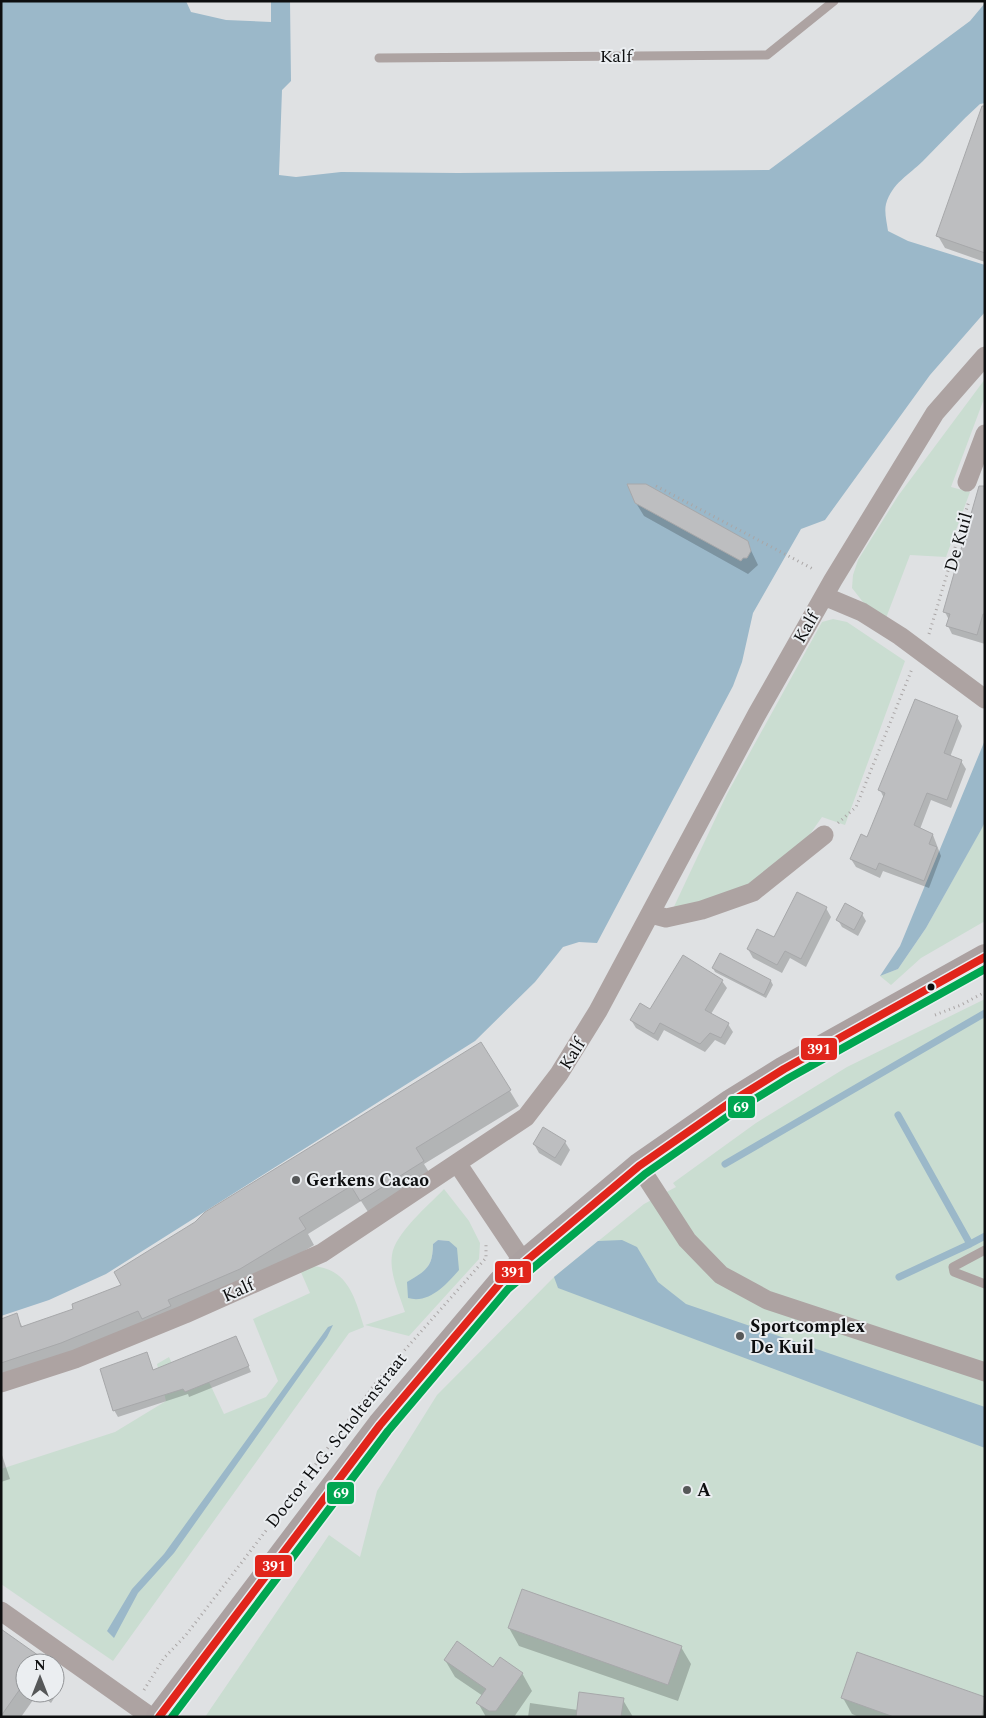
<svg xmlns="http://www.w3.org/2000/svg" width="986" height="1718" font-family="Spectral,serif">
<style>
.green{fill:#caddd1;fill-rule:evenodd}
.water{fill:#9bb8c9}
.shadow{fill:#0003}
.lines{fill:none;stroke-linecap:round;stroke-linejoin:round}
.stream{stroke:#9bb8c9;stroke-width:7}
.building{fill:#bdbec0;stroke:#a7a8aa}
.path{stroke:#aaa6a6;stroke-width:3;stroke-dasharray:1 4;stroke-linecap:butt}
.service{stroke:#ada3a2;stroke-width:9}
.minor{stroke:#ada3a2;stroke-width:19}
.secondary{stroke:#aba1a1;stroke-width:26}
.bus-1-casing{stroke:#ebeef1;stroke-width:11}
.bus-2-casing{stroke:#ebeef1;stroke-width:11}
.bus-1{stroke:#e1251b;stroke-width:8}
.bus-2{stroke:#00a651;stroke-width:8}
.bus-dot{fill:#0d0e0f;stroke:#ebeef1;stroke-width:2}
.poi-dot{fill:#565859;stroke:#ebeef1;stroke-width:2}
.labels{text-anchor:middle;stroke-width:4;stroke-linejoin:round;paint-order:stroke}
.street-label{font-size:18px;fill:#0d0e0f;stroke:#ebeef1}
.poi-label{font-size:18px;font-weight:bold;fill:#0d0e0f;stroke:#ebeef1;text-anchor:start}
.line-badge{stroke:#ebeef1;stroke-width:2}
.badge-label{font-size:14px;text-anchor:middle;font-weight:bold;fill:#fff}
</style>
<rect width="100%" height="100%" fill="#dfe1e3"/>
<path class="green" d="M 985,379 L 985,396 L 951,487 L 970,492 L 946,557 L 910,555 L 886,618 L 863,602 L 852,588 L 853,575 L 858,560 L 898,496 Z
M 833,619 L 847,622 L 905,661 L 845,825 L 822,817 L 808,837 L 759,882 L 671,913 L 727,794 L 822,622 Z
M 985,822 L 985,921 L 921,958 L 891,985 L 880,976 L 898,969 L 926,928 Z
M 985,999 L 985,1717 L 205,1717 L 329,1535 L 360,1557 L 377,1491 L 437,1395 L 554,1277 L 644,1204 L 676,1187 L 673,1183 L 756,1123 L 847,1067 Z
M 444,1189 L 469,1221 L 480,1243 L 479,1259 L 409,1336 L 365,1325 L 405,1312 C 400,1296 389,1273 392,1255 C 395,1233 429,1205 444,1189 ZM 438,1240 L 449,1241 L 409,1298 L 414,1278 C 429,1270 433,1261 433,1244 Z
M 312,1266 C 348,1268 355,1298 364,1327 L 349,1333 L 113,1661 L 1,1584 L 1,1469 L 115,1432 L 166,1401 L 157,1364 L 169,1357 L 185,1392 L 209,1382 L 224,1414 L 266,1397 L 278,1381 L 253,1319 L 310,1293 L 300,1270 Z"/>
<path class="water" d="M 1,1 L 186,1 L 191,12 L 226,20 L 271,22 L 271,1 L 290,1 L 291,81 L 282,90 L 279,175 L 296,177 L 341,172 L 458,173 L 769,170 L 970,21 L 985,3 L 985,103 L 980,104 C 960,122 942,142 923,161 C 909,175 892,183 886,204 C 884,212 887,223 888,231 L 908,241 L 985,265 L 985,312 L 930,375 L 825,520 L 801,529 L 753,613 L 742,662 L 733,686 L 597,943 L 579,942 L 563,947 L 535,982 L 475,1041 L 106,1274 L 49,1300 L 1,1316 Z
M 985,740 L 985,822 L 981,830 L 926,928 L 898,969 L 880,976 L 900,946 Z
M 438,1240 L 449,1241 L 457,1248 L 459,1270 C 446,1285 429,1304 408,1298 L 407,1282 C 425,1271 433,1268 433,1244 Z
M 622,1240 L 637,1247 L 658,1282 L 686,1304 L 985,1407 L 985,1448 L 558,1288 L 554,1277 L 598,1241 Z
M 333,1325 L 327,1337 L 174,1553 L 138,1593 L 114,1638 L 107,1631 L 132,1589 L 164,1554 L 328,1327 Z"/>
<path class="shadow" d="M 985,111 L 985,262 L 945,248 L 938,236 Z
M 985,497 L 985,644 L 952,634 L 948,626 L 949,620 L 945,612 Z
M 636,503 L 747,542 L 758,565 L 748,574 L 644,516 Z
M 957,717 L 962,726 L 950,757 L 961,761 L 966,769 L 951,808 L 931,800 L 920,829 L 933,835 L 941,856 L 929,888 L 883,871 L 880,878 L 856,867 L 851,859 L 868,838 L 884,798 L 880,790 Z
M 826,908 L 831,917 L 806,967 L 790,958 L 782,973 L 753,958 L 748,949 L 775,939 Z
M 862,914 L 866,921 L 858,936 L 842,927 L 838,920 Z
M 713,968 L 771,981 L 773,985 L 766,998 L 715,972 Z
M 722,981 L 727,988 L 711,1014 L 728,1024 L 733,1032 L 725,1045 L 715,1040 L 705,1052 L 664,1030 L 658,1041 L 636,1028 L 631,1020 Z
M 481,1043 L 519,1106 L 424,1164 L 432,1177 L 370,1215 L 361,1201 L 308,1234 L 314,1245 L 249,1285 L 1,1380 L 1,1320 L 16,1315 L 23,1328 L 75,1310 L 123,1286 Z
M 565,1142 L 570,1150 L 561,1166 L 539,1153 L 534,1144 Z
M 239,1344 L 251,1372 L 189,1397 L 188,1394 L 118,1417 L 114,1410 L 146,1354 L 154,1371 Z
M 1,1452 L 10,1479 L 1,1482 Z
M 509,1628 L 681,1647 L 691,1664 L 678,1701 L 519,1646 Z
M 1,1631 L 47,1663 L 25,1663 L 25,1693 L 55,1693 L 55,1670 L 63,1684 L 51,1703 L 38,1693 L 21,1717 L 1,1717 Z
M 858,1654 L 985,1699 L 985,1717 L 859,1717 L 852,1714 L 843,1698 Z
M 445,1660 L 522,1673 L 532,1691 L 514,1717 L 486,1717 L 478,1703 L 483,1696 L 455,1677 Z
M 623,1700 L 633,1717 L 528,1717 L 530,1703 L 578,1710 Z"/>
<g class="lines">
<path class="stream" d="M 898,1115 L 970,1244 L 899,1277
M 725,1164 L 985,1013
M 970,1244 L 985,1236"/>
</g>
<path class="building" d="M 982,106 L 985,106 L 985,253 L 936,236 Z
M 627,484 L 646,484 L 748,541 L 751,551 L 747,558 L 743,558 L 741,561 L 635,503 Z
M 979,486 L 985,486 L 985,614 L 983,614 L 977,635 L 946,626 L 950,614 L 943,612 Z
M 915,699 L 958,716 L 944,753 L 962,760 L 947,800 L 927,793 L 914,825 L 933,834 L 929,844 L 937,847 L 924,881 L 879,863 L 876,870 L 850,859 L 861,834 L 867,837 L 885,793 L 878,790 Z
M 797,892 L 827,907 L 801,959 L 785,951 L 777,965 L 747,949 L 757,929 L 774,937 Z
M 845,903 L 863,913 L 854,930 L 836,920 Z
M 720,953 L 771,980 L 764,995 L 712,968 Z
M 683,955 L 723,980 L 705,1010 L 729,1023 L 721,1038 L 710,1033 L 700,1044 L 660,1023 L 654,1034 L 630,1020 L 640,1003 L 650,1009 Z
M 481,1042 L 511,1090 L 416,1148 L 424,1161 L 360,1201 L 351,1186 L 299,1218 L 306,1229 L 240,1269 L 168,1300 L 171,1306 L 142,1319 L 138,1311 L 61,1343 L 1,1363 L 1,1319 L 17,1313 L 21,1327 L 73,1309 L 72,1304 L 121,1285 L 114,1272 L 195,1222 L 205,1212 Z
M 543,1127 L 566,1141 L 555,1158 L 533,1144 Z
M 236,1336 L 249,1366 L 185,1392 L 183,1389 L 113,1411 L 100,1369 L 147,1352 L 153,1370 Z
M 522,1589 L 682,1646 L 668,1685 L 508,1628 Z
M 1,1629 L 49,1663 L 25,1663 L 25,1682 L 1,1716 Z
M 457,1641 L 493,1667 L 500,1657 L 523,1673 L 496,1711 L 489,1711 L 476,1703 L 486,1689 L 444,1660 Z
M 857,1652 L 985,1697 L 982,1717 L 894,1717 L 841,1698 Z
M 579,1692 L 624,1698 L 621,1717 L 576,1717 Z"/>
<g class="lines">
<path class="path" d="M 656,486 L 815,570
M 929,634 L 969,501
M 838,823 L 856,807 L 912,669
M 935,1015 L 961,1005 L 985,992
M 274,1521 L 374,1385 L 486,1258 L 486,1245
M 144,1690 L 164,1658 L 186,1635 L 268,1528"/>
<path class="service" d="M 379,58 L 767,55 L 834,1
M 985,1250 L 953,1267 L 954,1272 L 985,1284"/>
<path class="minor" d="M 967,482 L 985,434
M 824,596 L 862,612 L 900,636 L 985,699
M 651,914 L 666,918 L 702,910 L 753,892 L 824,835
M 457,1163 L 524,1263
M 639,1166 L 687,1240 L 721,1275 L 767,1300 L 985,1372
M 1,1383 L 75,1359 L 185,1314 L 322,1253 L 526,1117 L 559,1074 L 598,1011 L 757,714 L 833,580 L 935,413 L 985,356
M 1,1611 L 151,1717"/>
<path class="secondary" d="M 159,1717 L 380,1425 L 501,1282 L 639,1166 L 731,1102 L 784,1069 L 985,957"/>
<defs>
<path id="bus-1" d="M 159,1717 L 380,1425 L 501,1282 L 639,1166 L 731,1102 L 784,1069 L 985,957"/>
<path id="bus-2" d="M 172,1717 L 388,1431 L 508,1289 L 645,1174 L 737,1110 L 789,1078 L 985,969"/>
</defs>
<use href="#bus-1" class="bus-1-casing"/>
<use href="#bus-2" class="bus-2-casing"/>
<use href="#bus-1" class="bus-1"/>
<use href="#bus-2" class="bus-2"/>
</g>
<circle class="bus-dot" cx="931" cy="987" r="4.5"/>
<g class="poi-dot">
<circle cx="296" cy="1180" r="5"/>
<circle cx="740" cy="1336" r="5"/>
<circle cx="687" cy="1490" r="5"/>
</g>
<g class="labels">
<g class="street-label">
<text x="616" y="62">Kalf</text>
<text transform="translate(958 542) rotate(-74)" y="6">De Kuil</text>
<text transform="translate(806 627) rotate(-60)" y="6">Kalf</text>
<text transform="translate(572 1054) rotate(-58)" y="6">Kalf</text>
<text transform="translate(238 1290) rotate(-24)" y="6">Kalf</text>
<text transform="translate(336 1440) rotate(-52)" y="6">Doctor H.G. Scholtenstraat</text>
</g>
<g class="poi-label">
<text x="306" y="1186">Gerkens Cacao</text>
<text x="750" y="1332">Sportcomplex<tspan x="750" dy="21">De Kuil</tspan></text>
<text x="697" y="1496">A</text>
</g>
</g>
<g class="line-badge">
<rect x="800" y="1037" width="38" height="24" rx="5" fill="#e1251b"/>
<rect x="727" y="1095" width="29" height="24" rx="5" fill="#00a651"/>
<rect x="494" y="1260" width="38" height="24" rx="5" fill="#e1251b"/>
<rect x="326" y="1481" width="29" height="24" rx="5" fill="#00a651"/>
<rect x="254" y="1554" width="39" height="24" rx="5" fill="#e1251b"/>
</g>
<g class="badge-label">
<text x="819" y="1054">391</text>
<text x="741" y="1112">69</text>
<text x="513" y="1277">391</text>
<text x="341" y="1498">69</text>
<text x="274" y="1571">391</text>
</g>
<rect width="986" height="1718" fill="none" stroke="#0d0e0f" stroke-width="5"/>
<g transform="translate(40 1678)"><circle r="24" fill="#ebeef1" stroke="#929497"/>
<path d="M0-4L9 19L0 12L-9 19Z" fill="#565859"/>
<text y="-8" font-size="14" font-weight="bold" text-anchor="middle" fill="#0d0e0f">N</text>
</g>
</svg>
